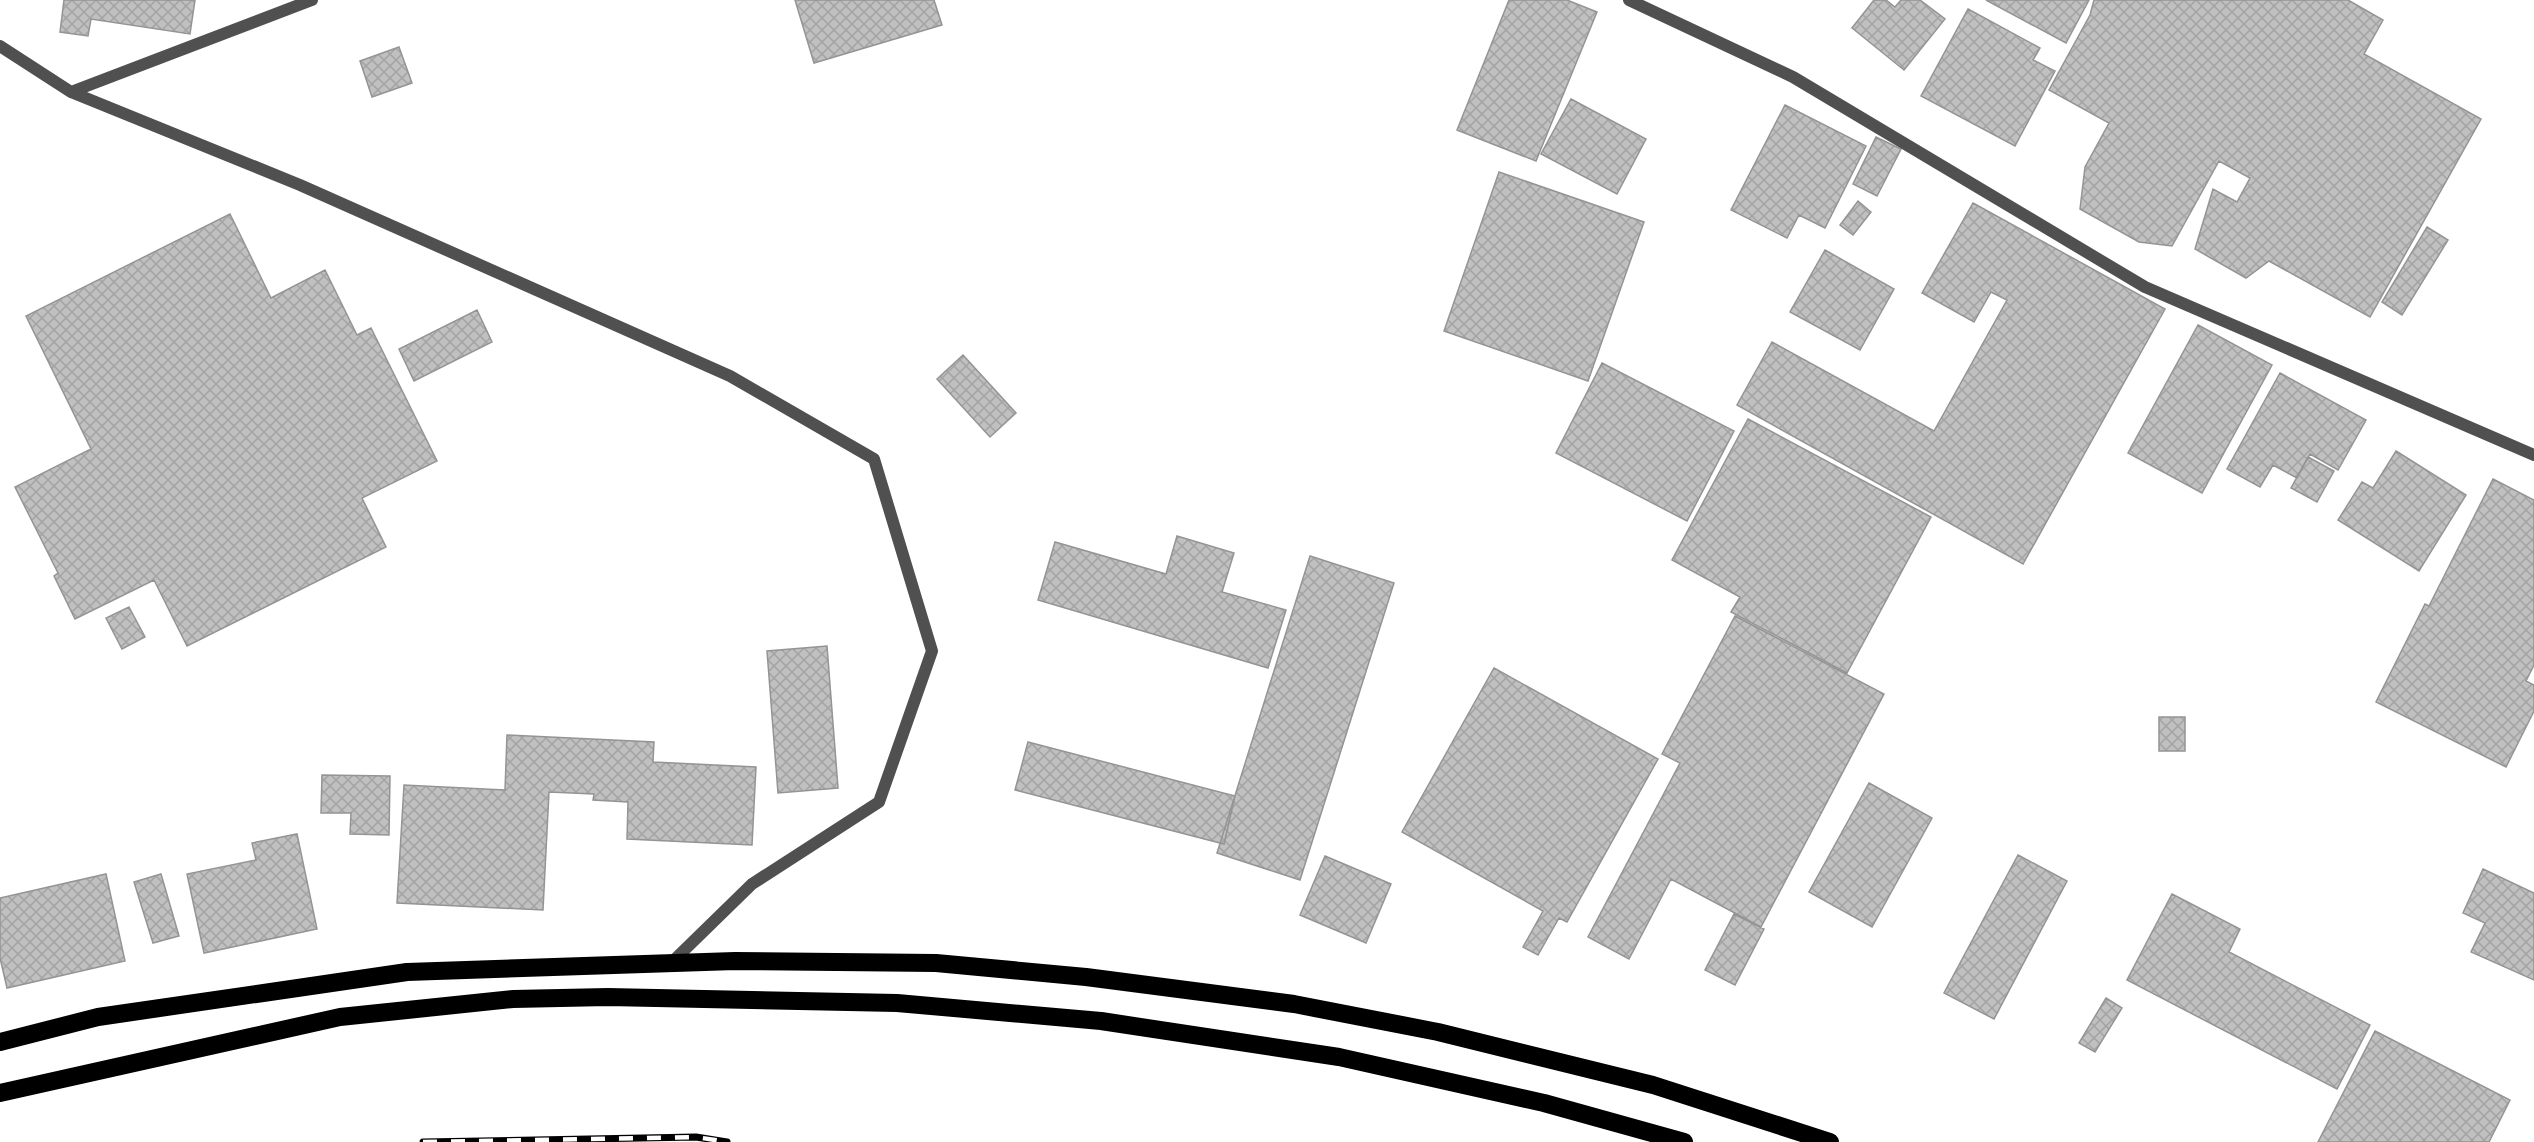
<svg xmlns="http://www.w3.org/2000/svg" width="2534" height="1142" font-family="Manrope,sans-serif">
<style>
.building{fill:url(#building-cross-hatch);stroke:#949494;stroke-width:1.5}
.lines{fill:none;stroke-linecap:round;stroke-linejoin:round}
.street{stroke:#505050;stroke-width:12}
.highway{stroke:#000;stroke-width:18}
.rail-casing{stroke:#000;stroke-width:7}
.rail{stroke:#fff;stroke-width:4.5;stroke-dasharray:14;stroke-linecap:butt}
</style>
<defs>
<pattern id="building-cross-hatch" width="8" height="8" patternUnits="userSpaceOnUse" patternTransform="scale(1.5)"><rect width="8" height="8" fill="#c0c0c0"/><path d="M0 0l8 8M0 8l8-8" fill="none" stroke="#a3a3a3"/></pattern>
</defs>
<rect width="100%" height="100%" fill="#fff"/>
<path class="building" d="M 64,0 L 195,0 L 190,34 L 91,19 L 88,36 L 60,32 Z
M 795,0 L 934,0 L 942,25 L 814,63 Z
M 1509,0 L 1567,0 L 1597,12 L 1536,161 L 1457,130 Z
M 1874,0 L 1886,0 L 1895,7 L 1901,0 L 1920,0 L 1945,19 L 1904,70 L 1852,28 Z
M 1986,0 L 2089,0 L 2066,43 Z
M 2094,0 L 2348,0 L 2383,20 L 2364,54 L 2481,119 L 2370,317 L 2269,261 L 2246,278 L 2195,249 L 2213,189 L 2237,202 L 2250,178 L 2219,161 L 2172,246 L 2139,242 L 2080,209 L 2085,167 L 2109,123 L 2049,90 L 2090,15 Z
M 1968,9 L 2040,48 L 2033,60 L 2055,71 L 2015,146 L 1921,96 Z
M 399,47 L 412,83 L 372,97 L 360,61 Z
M 1571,99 L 1646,139 L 1617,194 L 1541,154 Z
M 1785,105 L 1866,146 L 1825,228 L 1799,215 L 1787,238 L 1731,210 Z
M 1876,137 L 1901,149 L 1877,196 L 1853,184 Z
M 1499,172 L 1644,222 L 1588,381 L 1444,331 Z
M 1858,201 L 1871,212 L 1853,235 L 1840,225 Z
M 1973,203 L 2165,309 L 2023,564 L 1737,405 L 1772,342 L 1934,431 L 2007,300 L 1991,292 L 1974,322 L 1922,293 Z
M 230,214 L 271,298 L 325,270 L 357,335 L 371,328 L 437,461 L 362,498 L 386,547 L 187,646 L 154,580 L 75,619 L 54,576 L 58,573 L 15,487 L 91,449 L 26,316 Z
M 2427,227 L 2448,240 L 2402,315 L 2382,302 Z
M 1825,250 L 1894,289 L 1860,350 L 1790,312 Z
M 477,310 L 492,342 L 414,381 L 399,349 Z
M 2198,325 L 2272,365 L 2202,493 L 2128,453 Z
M 963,355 L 1016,413 L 990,437 L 937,379 Z
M 1602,363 L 1734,431 L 1687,521 L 1556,453 Z
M 2280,373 L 2366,420 L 2338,470 L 2310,454 L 2297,478 L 2273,465 L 2260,487 L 2227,469 Z
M 1748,419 L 1931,517 L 1847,673 L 1731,612 L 1740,597 L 1672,560 Z
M 2396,451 L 2466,495 L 2419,571 L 2338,520 L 2362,482 L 2373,488 Z
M 2308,457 L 2334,471 L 2317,502 L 2291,488 Z
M 2493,479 L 2534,500 L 2534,665 L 2526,681 L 2534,685 L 2534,711 L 2506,767 L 2376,702 L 2425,604 L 2429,606 Z
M 1177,536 L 1234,553 L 1222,592 L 1286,610 L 1268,668 L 1038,600 L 1055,542 L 1166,574 Z
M 1310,556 L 1394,583 L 1300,880 L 1217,853 Z
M 129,607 L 145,637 L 122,649 L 106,618 Z
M 1735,616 L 1884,694 L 1761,927 L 1671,879 L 1629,959 L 1588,937 L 1680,763 L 1662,754 Z
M 827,646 L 838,788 L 778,793 L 767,651 Z
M 1494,668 L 1658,759 L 1567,922 L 1559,918 L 1538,955 L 1523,947 L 1543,911 L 1402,832 Z
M 2159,717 L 2185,717 L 2185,751 L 2159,751 Z
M 507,735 L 654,742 L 653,762 L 756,767 L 752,845 L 627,839 L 628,802 L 593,800 L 594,794 L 549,792 L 543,910 L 397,903 L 404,785 L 505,790 Z
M 1028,742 L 1235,796 L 1224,844 L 1015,790 Z
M 322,775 L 390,776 L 389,835 L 350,834 L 351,813 L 321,813 Z
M 1869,783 L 1932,818 L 1872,927 L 1809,892 Z
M 297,834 L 317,929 L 204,953 L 187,874 L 256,860 L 252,843 Z
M 2018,855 L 2067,881 L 1994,1019 L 1944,993 Z
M 1325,856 L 1391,884 L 1366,943 L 1300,915 Z
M 2483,869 L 2534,893 L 2534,980 L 2471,952 L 2485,923 L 2463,913 Z
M 106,874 L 125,961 L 7,988 L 0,958 L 0,898 Z
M 161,874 L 179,936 L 153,943 L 134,882 Z
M 2172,894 L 2240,929 L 2229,952 L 2370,1025 L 2337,1089 L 2127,980 Z
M 1734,914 L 1764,929 L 1735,985 L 1705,970 Z
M 2106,998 L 2122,1008 L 2095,1052 L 2079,1043 Z
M 2375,1031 L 2510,1100 L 2489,1142 L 2318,1142 Z"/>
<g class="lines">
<path class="street" d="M 1629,0 L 1793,77 L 2145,287 L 2534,455
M 0,46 L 71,92 L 300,185 L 730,376 L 874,459 L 932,651 L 879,802 L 752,884 L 670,964
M 71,92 L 312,0"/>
<path class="highway" d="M 0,1042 L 98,1017 L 407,972 L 735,961 L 936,963 L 1086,977 L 1294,1004 L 1438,1032 L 1653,1085 L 1830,1142
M 0,1093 L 340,1017 L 513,999 L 608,997 L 897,1003 L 1101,1021 L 1339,1057 L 1544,1103 L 1684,1142"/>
<defs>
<path id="rail" d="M 423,1142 L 696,1137 L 727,1142"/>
</defs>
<use href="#rail" class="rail-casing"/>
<use href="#rail" class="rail"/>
</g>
</svg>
